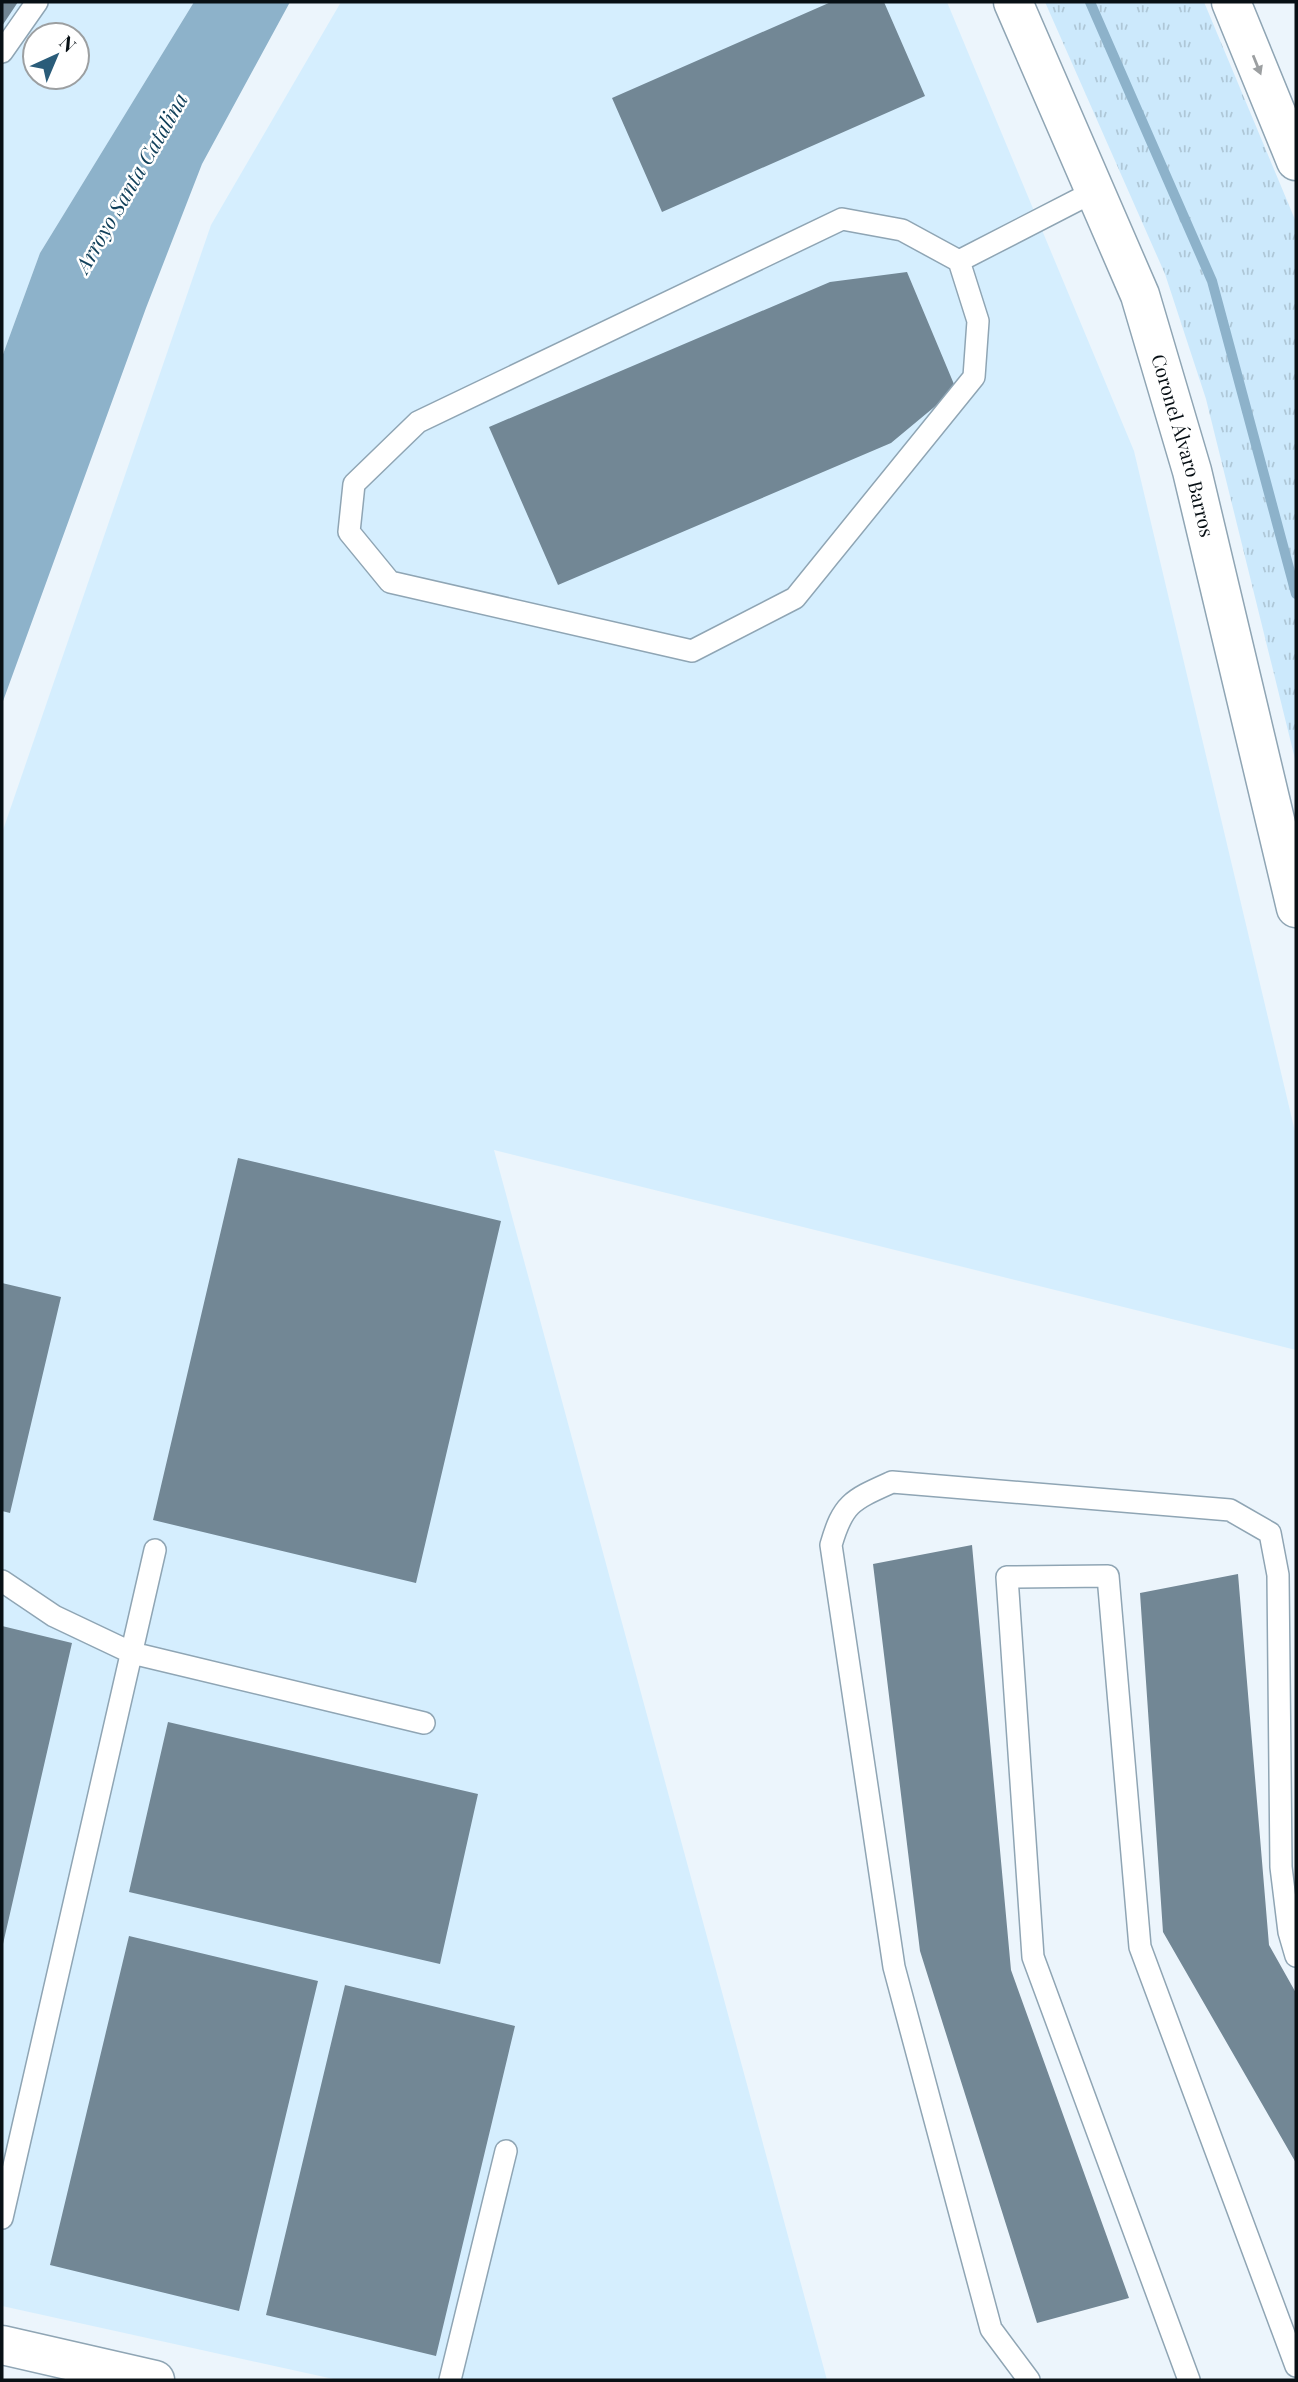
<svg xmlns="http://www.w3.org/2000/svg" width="1298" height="2382" font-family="'Playfair Display',serif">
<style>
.built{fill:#d5eefe;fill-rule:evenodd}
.grass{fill:url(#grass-tufts)}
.water{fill:#8db2ca}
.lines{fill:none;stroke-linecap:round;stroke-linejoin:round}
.stream{stroke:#8db2ca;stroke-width:10}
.building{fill:#728795}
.service-casing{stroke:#8fa5b4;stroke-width:24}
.tertiary-casing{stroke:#8fa5b4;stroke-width:41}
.secondary-casing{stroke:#8fa5b4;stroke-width:41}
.primary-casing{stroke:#8fa5b4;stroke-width:41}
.service{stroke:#fff;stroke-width:21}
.tertiary{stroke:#fff;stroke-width:38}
.secondary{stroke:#fff;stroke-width:38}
.primary{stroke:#fff;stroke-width:38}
.oneway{fill:#9c9fa1}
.labels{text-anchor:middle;stroke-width:5;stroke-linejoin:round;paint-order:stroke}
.street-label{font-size:19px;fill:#081015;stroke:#fff}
.water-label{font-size:21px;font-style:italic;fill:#11405a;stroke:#fff}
</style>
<defs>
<pattern id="grass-tufts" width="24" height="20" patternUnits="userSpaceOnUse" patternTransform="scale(1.75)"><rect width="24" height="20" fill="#cce9fc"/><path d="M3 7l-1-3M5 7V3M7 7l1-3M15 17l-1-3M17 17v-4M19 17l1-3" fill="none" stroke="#aec7d7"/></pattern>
</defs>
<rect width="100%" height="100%" fill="#ecf5fc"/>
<path class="built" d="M 2,2 L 194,2 L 40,253 L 2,357 ZM 35,35 L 77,35 L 77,77 L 35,77 Z
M 341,2 L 947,2 L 1134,451 L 1296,1136 L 1296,1350 L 494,1150 L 827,2380 L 338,2380 L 2,2306 L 2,833 L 211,225 Z"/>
<path class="grass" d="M 1045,2 L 1204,2 L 1296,222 L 1296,763 L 1206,399 L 1165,274 Z"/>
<path class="water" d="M 194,2 L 290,2 L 202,164 L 146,308 L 2,704 L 2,357 L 40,253 Z"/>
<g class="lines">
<path class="stream" d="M 1090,2 L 1212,281 L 1296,594"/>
</g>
<path class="building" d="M 2,2 L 18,2 L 2,26 Z
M 831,2 L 884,2 L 925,96 L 662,212 L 612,98 Z
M 907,272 L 956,389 L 891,443 L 558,585 L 489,427 L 830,282 Z
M 238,1158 L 501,1221 L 416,1583 L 153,1520 Z
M 2,1283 L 61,1297 L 10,1513 L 2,1511 Z
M 972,1545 L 1011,1970 L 1129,2298 L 1037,2323 L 920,1951 L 873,1564 Z
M 1238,1574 L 1269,1945 L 1296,1993 L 1296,2163 L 1163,1932 L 1140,1593 Z
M 2,1626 L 72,1643 L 3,1944 L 2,1944 Z
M 168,1722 L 478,1794 L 440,1964 L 129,1892 Z
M 129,1936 L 318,1981 L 239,2311 L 50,2265 Z
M 345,1985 L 515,2026 L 436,2356 L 266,2315 Z"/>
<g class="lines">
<defs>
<path id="service" d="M 2,52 L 37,2
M 959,261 L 978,321 L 974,377 L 795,598 L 692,651 L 390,582 L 349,532 L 354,484 L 418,422 L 842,219 L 902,230 L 959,261 L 1095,191
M 2,1581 L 54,1616 L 132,1653 L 424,1723
M 2,2218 L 155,1550
M 450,2380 L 506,2151
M 1029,2380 L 991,2329 L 894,1967 L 831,1545 C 843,1503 852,1500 892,1482 L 1230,1510 L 1270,1533 L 1278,1575 L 1281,1867 L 1289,1932 L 1296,1956
M 1189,2380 L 1033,1957 L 1007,1577 L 1108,1576 L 1140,1947 L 1296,2366"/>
<path id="tertiary" d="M 2,2345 L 155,2380"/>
<g id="secondary">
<path id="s1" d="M 1013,2 L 1140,295 L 1192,471 L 1296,908"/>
</g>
<path id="primary" d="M 1231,2 L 1296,161"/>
</defs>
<use href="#service" class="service-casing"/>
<use href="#tertiary" class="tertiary-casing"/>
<use href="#secondary" class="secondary-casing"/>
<use href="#primary" class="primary-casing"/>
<use href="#service" class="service"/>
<use href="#tertiary" class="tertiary"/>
<use href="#secondary" class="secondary"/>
<use href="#primary" class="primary"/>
</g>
<defs><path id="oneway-solid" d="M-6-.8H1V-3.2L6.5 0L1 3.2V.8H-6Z" transform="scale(1.75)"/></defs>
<use class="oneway" href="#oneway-solid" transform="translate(1257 65) rotate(68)"/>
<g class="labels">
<g class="street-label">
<text dy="7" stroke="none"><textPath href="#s1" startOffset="476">Coronel Álvaro Barros</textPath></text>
</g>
<g class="water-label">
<text transform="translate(132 183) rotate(-60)" y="7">Arroyo Santa Catalina</text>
</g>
</g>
<rect width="1298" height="2382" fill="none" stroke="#081015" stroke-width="7"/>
<g transform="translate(56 56) rotate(44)"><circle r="33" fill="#ffffff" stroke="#9c9fa1" stroke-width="2"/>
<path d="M0-5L12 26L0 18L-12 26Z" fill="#2a5c79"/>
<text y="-10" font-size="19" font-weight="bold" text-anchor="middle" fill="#081015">N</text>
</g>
</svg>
